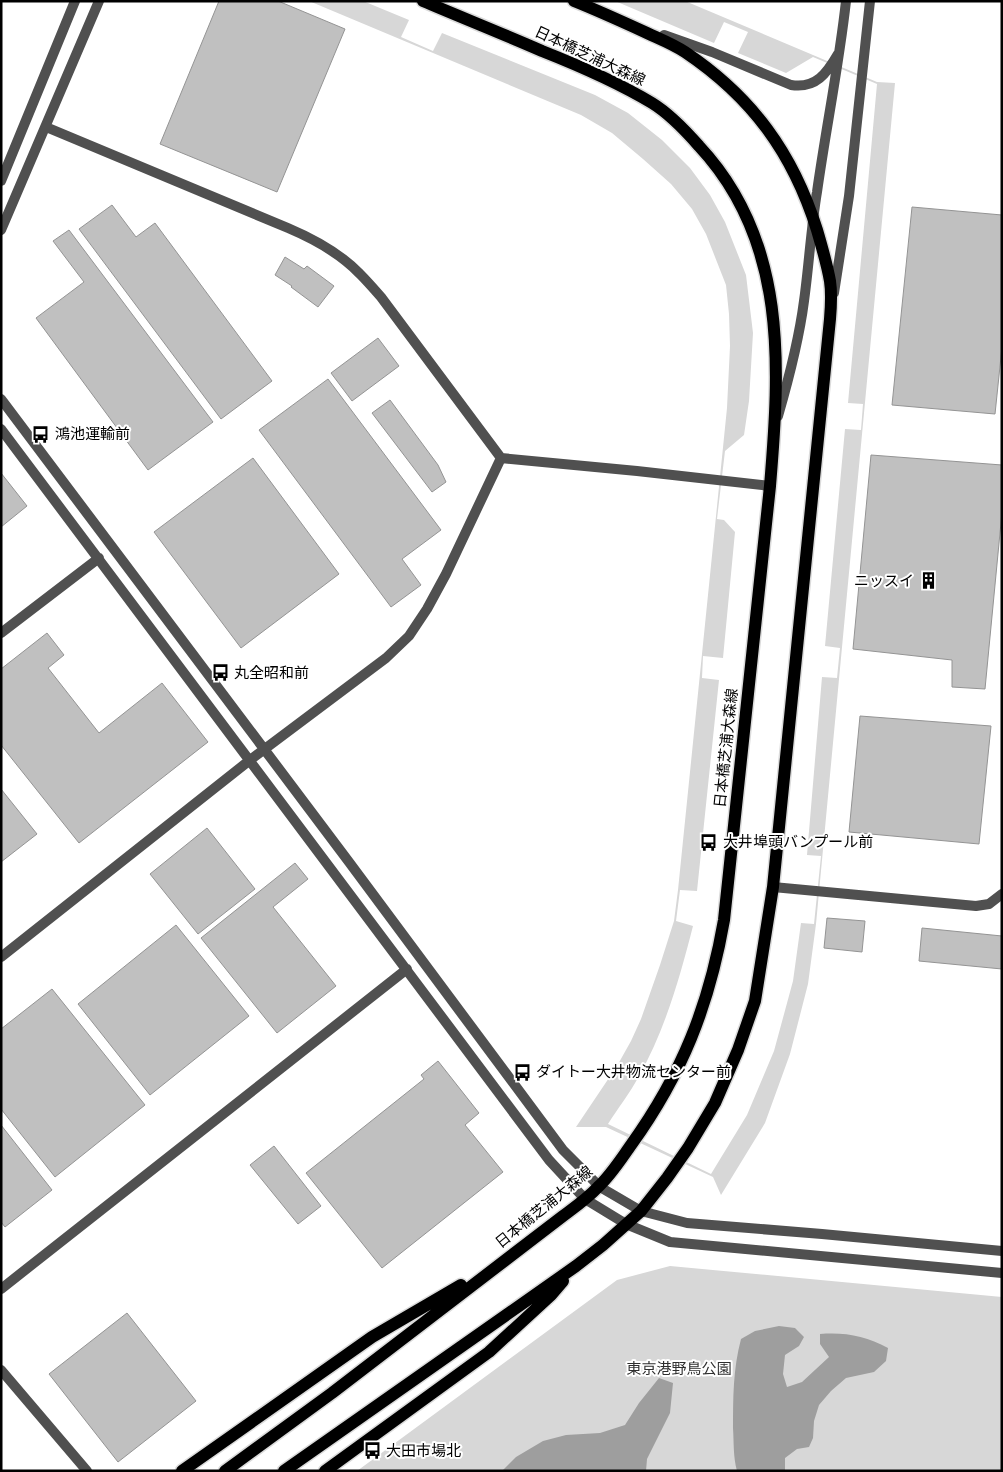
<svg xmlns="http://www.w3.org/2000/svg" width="1003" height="1472" font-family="Cabin,'Noto Sans JP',sans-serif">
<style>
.green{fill:#d7d7d7}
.water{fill:#9e9e9e}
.building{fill:#c0c0c0;stroke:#949494}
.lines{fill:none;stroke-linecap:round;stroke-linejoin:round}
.primary-casing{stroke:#dbdbdb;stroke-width:15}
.tertiary{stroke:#505050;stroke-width:10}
.primary{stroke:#000;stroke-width:12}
.labels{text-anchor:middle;stroke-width:4;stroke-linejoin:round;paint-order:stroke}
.street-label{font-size:15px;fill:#000;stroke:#fff}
.poi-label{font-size:15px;fill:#000;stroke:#fff;text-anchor:start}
.park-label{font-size:15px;fill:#2e2e2e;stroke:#fff}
</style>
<rect width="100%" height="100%" fill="#fff"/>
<path class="green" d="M 309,1 L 363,1 L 409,20 L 401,37 L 433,51 L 442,33 L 595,95 L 628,113 L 662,140 L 690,168 L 710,195 L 725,222 L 746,275 L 753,333 L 749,401 L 744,435 L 725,451 L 717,519 L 724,520 L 735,532 L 723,658 L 703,656 L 702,678 L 719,680 L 697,891 L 680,890 L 676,921 L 693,926 C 680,977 665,1030 639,1076 C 630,1093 618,1108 608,1124 L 711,1174 L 747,1115 L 774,1051 L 793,981 L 801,923 L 814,924 L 821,856 L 807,855 L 822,677 L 837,678 L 840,648 L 825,646 L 845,429 L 861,430 L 863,404 L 848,403 L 877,84 L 813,57 L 786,73 L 738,53 L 748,32 L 724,22 L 714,43 L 615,1 L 685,1 L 877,82 L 895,83 L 816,924 L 808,984 L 790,1054 L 765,1123 L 721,1195 L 713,1177 L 606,1127 L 576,1127 L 617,1066 L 631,1041 L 641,1019 L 660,965 L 674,921 L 678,890 L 727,408 L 730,346 L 729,314 L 726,285 L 706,234 L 692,209 L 671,184 L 643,159 L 612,133 L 581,115 Z
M 670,1266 L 1002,1297 L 1002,1471 L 357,1471 L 617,1280 Z"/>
<path class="water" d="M 779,1326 L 795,1328 L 804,1337 L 799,1346 L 785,1355 L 783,1374 L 787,1387 L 802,1382 L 829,1357 L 820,1344 L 820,1334 C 845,1332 866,1336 888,1348 L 886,1361 L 874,1372 L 846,1378 L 831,1391 L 819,1405 L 814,1421 L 813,1438 L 809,1447 L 797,1449 L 785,1458 L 785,1471 L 737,1471 C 733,1456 734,1443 733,1428 C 733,1398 733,1369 741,1339 L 755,1331 Z
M 659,1378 L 673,1383 L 670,1413 L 647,1459 L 646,1471 L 502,1471 L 516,1457 L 543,1441 L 566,1435 L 600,1433 L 625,1425 L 639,1403 Z"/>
<path class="building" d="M 219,1 L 278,1 L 345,29 L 277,192 L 160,144 Z
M 112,205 L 136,237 L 155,223 L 272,381 L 221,419 L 79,229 Z
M 912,207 L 1002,215 L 1002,347 L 995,414 L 892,405 Z
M 69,230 L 213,422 L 148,470 L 36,318 L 84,282 L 53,241 Z
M 285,257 L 304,269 L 307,266 L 334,286 L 318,307 L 291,287 L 292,286 L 275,275 Z
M 378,338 L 399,366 L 352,401 L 331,373 Z
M 328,379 L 441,530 L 402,559 L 421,585 L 391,607 L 259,430 Z
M 390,400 L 438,465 L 446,482 L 432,492 L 372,413 Z
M 871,455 L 1002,465 L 1002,512 L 985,689 L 952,687 L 952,660 L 853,649 Z
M 253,458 L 339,574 L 241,648 L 154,532 Z
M 1,473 L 27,506 L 1,527 Z
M 47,633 L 64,655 L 48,668 L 99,733 L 162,683 L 208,742 L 79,843 L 1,745 L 1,669 Z
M 860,716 L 991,726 L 979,844 L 849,832 Z
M 1,789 L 37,834 L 1,862 Z
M 207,828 L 255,889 L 198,934 L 150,874 Z
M 295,863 L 308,879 L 273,907 L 336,986 L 277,1033 L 201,938 Z
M 827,918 L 865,921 L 862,952 L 824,948 Z
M 176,925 L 249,1016 L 150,1095 L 78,1004 Z
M 922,928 L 1002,936 L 1002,969 L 919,961 Z
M 52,989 L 145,1105 L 55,1177 L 1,1109 L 1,1029 Z
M 438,1061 L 479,1113 L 465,1125 L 503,1172 L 382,1268 L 306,1173 L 424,1079 L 421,1075 Z
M 1,1125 L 52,1190 L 5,1227 L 1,1222 Z
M 274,1146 L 321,1206 L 298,1224 L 250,1165 Z
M 127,1313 L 196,1401 L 118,1462 L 49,1374 Z"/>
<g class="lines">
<defs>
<path id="primary" d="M 182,1471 L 372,1337 L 461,1285
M 225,1471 L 332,1393 L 563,1216 C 575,1207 588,1198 598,1187 C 611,1175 621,1159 631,1145 C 682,1074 709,1006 724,920 L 770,486 C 780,366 788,241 699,146 C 685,130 670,114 652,103 C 617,82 580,66 542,51 C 503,34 463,18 423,1
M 284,1471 L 576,1266 L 603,1245 L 641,1211 L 667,1178 L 688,1148 L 715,1103 L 738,1050 L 755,1001 L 773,887 L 830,319 C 831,307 832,294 830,281 C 827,264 822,247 817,230 C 793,153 752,97 685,52 C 673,44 660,39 647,33 C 623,22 599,11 574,1
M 325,1471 L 489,1352 L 551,1295 L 563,1281"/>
</defs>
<use href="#primary" class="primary-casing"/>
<path class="tertiary" d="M 664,35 L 712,52 L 791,85 C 816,89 827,73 838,54
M 46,127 L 288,228 C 314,239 340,253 360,274 C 367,281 374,289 381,297 L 501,458 L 637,471 L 770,486
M 1,181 L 75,1
M 1,230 L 99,1
M 834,293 L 849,196 L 870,1
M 1,399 L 349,862 L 563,1150 L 600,1187 L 641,1211 L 687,1223 L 822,1234 L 1002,1251
M 778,416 C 789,378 799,340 804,301 C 809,265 811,228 817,192 C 826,128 839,65 846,1
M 1,429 L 549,1160 L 585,1199 L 626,1224 L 670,1242 L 1002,1273
M 1,633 L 99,558
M 773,887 L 976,906 L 989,904 L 1002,894
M 1,957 L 250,760 L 386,658 L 409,636 L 427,609 L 446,574 L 501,458
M 1,1289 L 407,969
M 1,1370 L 87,1471"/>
<use href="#primary" class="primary"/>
</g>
<defs>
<symbol id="bus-bare" viewBox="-9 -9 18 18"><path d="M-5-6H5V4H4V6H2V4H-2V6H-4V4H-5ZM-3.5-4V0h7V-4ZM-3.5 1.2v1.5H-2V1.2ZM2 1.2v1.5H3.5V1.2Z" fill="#000" stroke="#fff" stroke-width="2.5" paint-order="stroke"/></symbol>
<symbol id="building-bare" viewBox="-9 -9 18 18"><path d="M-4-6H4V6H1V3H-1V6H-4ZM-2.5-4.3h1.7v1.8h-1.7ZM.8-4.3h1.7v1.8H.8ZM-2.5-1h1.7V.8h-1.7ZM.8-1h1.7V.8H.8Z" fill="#000" stroke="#fff" stroke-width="2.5" paint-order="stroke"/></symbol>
</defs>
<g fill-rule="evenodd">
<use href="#bus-bare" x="28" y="422" width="25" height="25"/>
<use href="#building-bare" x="916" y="568" width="25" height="25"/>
<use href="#bus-bare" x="208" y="660" width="25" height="25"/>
<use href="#bus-bare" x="696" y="830" width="25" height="25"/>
<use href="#bus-bare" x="510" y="1060" width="25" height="25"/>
<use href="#bus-bare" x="360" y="1438" width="25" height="25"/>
</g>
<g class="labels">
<g class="street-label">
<text transform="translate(590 56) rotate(25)" y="5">日本橋芝浦大森線</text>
<text transform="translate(726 748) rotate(-84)" y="5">日本橋芝浦大森線</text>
<text transform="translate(544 1207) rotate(-39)" y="5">日本橋芝浦大森線</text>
</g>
<g class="poi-label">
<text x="55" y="439">鴻池運輸前</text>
<text x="914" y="586" text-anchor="end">ニッスイ</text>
<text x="234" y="678">丸全昭和前</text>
<text x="723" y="847">大井埠頭バンプール前</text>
<text x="536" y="1077">ダイトー大井物流センター前</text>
<text x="386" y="1456">大田市場北</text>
</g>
<g class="park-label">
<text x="679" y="1374">東京港野鳥公園</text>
</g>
</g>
<rect width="1003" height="1472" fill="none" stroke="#000000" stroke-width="5"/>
</svg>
